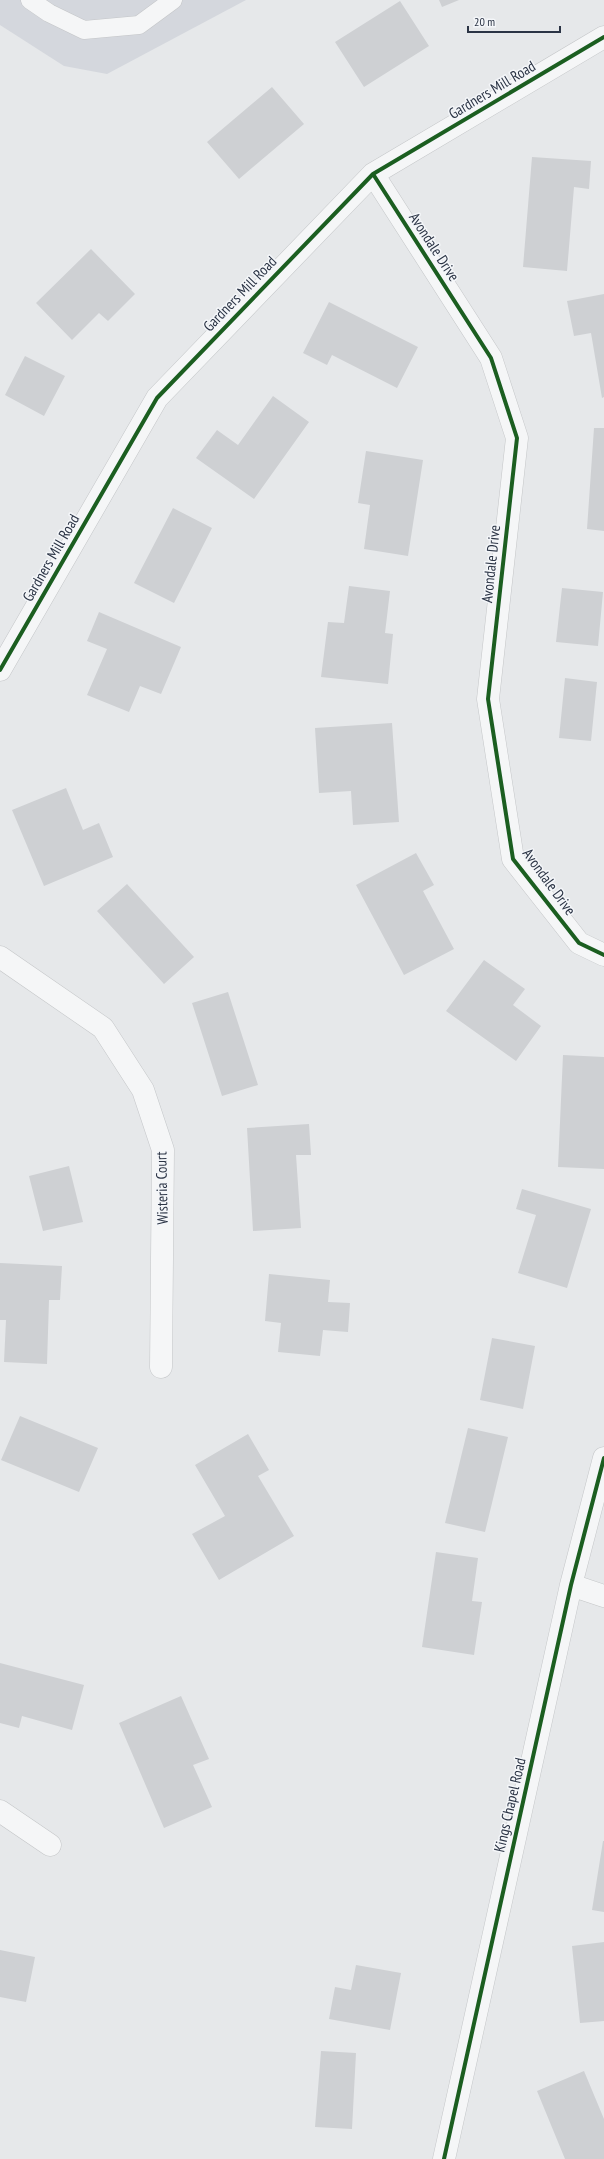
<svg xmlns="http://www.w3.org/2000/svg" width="604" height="2159" font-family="'PT Sans Narrow',sans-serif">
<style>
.built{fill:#d4d7dd}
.building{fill:#ced0d3}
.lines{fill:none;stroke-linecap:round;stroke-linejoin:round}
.lane-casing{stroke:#c4c6c8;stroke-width:19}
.street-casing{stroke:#c4c6c8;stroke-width:23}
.lane{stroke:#f5f6f7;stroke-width:18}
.street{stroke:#f5f6f7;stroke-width:22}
.cycleway-casing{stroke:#f4f6f9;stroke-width:6}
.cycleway{stroke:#1b5e20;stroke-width:4}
.labels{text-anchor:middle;stroke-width:3;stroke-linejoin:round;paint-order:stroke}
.street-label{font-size:15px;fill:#2b3445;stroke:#f4f6f9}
</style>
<rect width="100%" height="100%" fill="#e6e8ea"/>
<path class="built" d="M 0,0 L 246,0 L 107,74 L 64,66 L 0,25 Z"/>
<path class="building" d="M 439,0 L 459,0 L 442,7 Z
M 400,1 L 429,46 L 364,87 L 335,42 Z
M 272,87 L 304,124 L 239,179 L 207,142 Z
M 532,157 L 591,161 L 589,189 L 574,187 L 567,271 L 523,267 Z
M 91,249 L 135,294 L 108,321 L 99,313 L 72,340 L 36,303 Z
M 604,294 L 604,397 L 602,398 L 591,333 L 574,336 L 567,301 Z
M 329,302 L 418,347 L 397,388 L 332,355 L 327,365 L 303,353 Z
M 25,356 L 65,376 L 44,416 L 5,395 Z
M 273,396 L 309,422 L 254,499 L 196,458 L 217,430 L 238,445 Z
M 594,428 L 604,428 L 604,531 L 587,529 Z
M 366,451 L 423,460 L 408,556 L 364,549 L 370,505 L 358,503 Z
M 173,508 L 212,528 L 174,603 L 134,583 Z
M 349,586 L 390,591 L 385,633 L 393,634 L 388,684 L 321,677 L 328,622 L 344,623 Z
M 562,588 L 603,592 L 598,646 L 556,642 Z
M 99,612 L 181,647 L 161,694 L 140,686 L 129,712 L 87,695 L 107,649 L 87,641 Z
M 565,678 L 597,682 L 591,741 L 559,738 Z
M 392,723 L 399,822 L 353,825 L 351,791 L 319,793 L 315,728 Z
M 66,788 L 83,830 L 99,823 L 113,857 L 44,886 L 12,810 Z
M 416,853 L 434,885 L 423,891 L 454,949 L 404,975 L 356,885 Z
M 127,884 L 194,957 L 164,984 L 97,911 Z
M 484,960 L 525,989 L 513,1005 L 541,1026 L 516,1061 L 446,1011 Z
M 228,992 L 258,1085 L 222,1096 L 192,1003 Z
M 563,1055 L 604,1057 L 604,1169 L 558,1167 Z
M 309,1124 L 311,1155 L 296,1155 L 301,1228 L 253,1231 L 247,1128 Z
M 69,1166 L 83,1222 L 43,1231 L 29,1176 Z
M 522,1189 L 591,1209 L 567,1288 L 518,1273 L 536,1215 L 516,1209 Z
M 0,1263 L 62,1266 L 60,1300 L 49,1300 L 47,1364 L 4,1362 L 6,1320 L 0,1320 Z
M 269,1274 L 330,1280 L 328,1302 L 350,1303 L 348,1332 L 323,1330 L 320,1356 L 278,1352 L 281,1323 L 265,1321 Z
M 492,1338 L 535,1346 L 523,1409 L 480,1400 Z
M 20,1416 L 98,1448 L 79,1492 L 1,1460 Z
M 468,1428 L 508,1437 L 485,1532 L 445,1523 Z
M 248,1434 L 269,1470 L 258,1476 L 294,1536 L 219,1580 L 192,1534 L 225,1516 L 195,1465 Z
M 436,1552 L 478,1558 L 472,1601 L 482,1602 L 474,1655 L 422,1647 Z
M 0,1663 L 84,1685 L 72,1730 L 22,1716 L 19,1728 L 0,1723 Z
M 181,1696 L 209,1759 L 193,1765 L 212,1807 L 164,1828 L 119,1723 Z
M 603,1841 L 604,1841 L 604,1912 L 592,1910 Z
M 604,1942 L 604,2021 L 580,2023 L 572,1946 Z
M 0,1950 L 35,1957 L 26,2002 L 0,1997 Z
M 356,1965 L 401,1973 L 390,2030 L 329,2019 L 335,1987 L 351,1990 Z
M 321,2051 L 356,2053 L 352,2129 L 315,2127 Z
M 584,2071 L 604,2119 L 604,2159 L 565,2159 L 537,2091 Z"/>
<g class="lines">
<defs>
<path id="lane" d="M 30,0 L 49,13 L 84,30 L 139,25 L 173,0"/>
<path id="street" d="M 373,174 L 491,358 L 517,438 L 488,699 L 513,859 L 579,943 L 604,955
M 0,670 L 157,398 L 373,174 L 604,37
M 0,957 L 103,1028 L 143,1090 L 163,1150 L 161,1367
M 571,1585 L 604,1596
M 0,1811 L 50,1845
M 444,2159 L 571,1585 L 604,1458"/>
</defs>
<use href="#lane" class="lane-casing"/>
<use href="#street" class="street-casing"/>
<use href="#lane" class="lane"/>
<use href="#street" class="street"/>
<defs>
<path id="cycleway" d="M 373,174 L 491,358 L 517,438 L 488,699 L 513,859 L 579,943 L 604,955
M 0,670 L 157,398 L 373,174 L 604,37
M 444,2159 L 571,1585 L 604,1458"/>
</defs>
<use href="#cycleway" class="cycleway-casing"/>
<use href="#cycleway" class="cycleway"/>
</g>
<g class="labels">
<g class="street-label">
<text transform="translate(492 90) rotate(-31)" y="5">Gardners Mill Road</text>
<text transform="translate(434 247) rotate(57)" y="5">Avondale Drive</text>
<text transform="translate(240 294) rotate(-46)" y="5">Gardners Mill Road</text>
<text transform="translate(51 558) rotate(-60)" y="5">Gardners Mill Road</text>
<text transform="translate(491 564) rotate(-84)" y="5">Avondale Drive</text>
<text transform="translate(549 882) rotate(54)" y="5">Avondale Drive</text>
<text transform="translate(162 1188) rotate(-91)" y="5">Wisteria Court</text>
<text transform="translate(510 1805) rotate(-77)" y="5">Kings Chapel Road</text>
</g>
</g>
<path d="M468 26v6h92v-6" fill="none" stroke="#2b3445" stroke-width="2"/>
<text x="474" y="26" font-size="12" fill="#2b3445" stroke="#f4f6f9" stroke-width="3" paint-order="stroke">20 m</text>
</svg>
